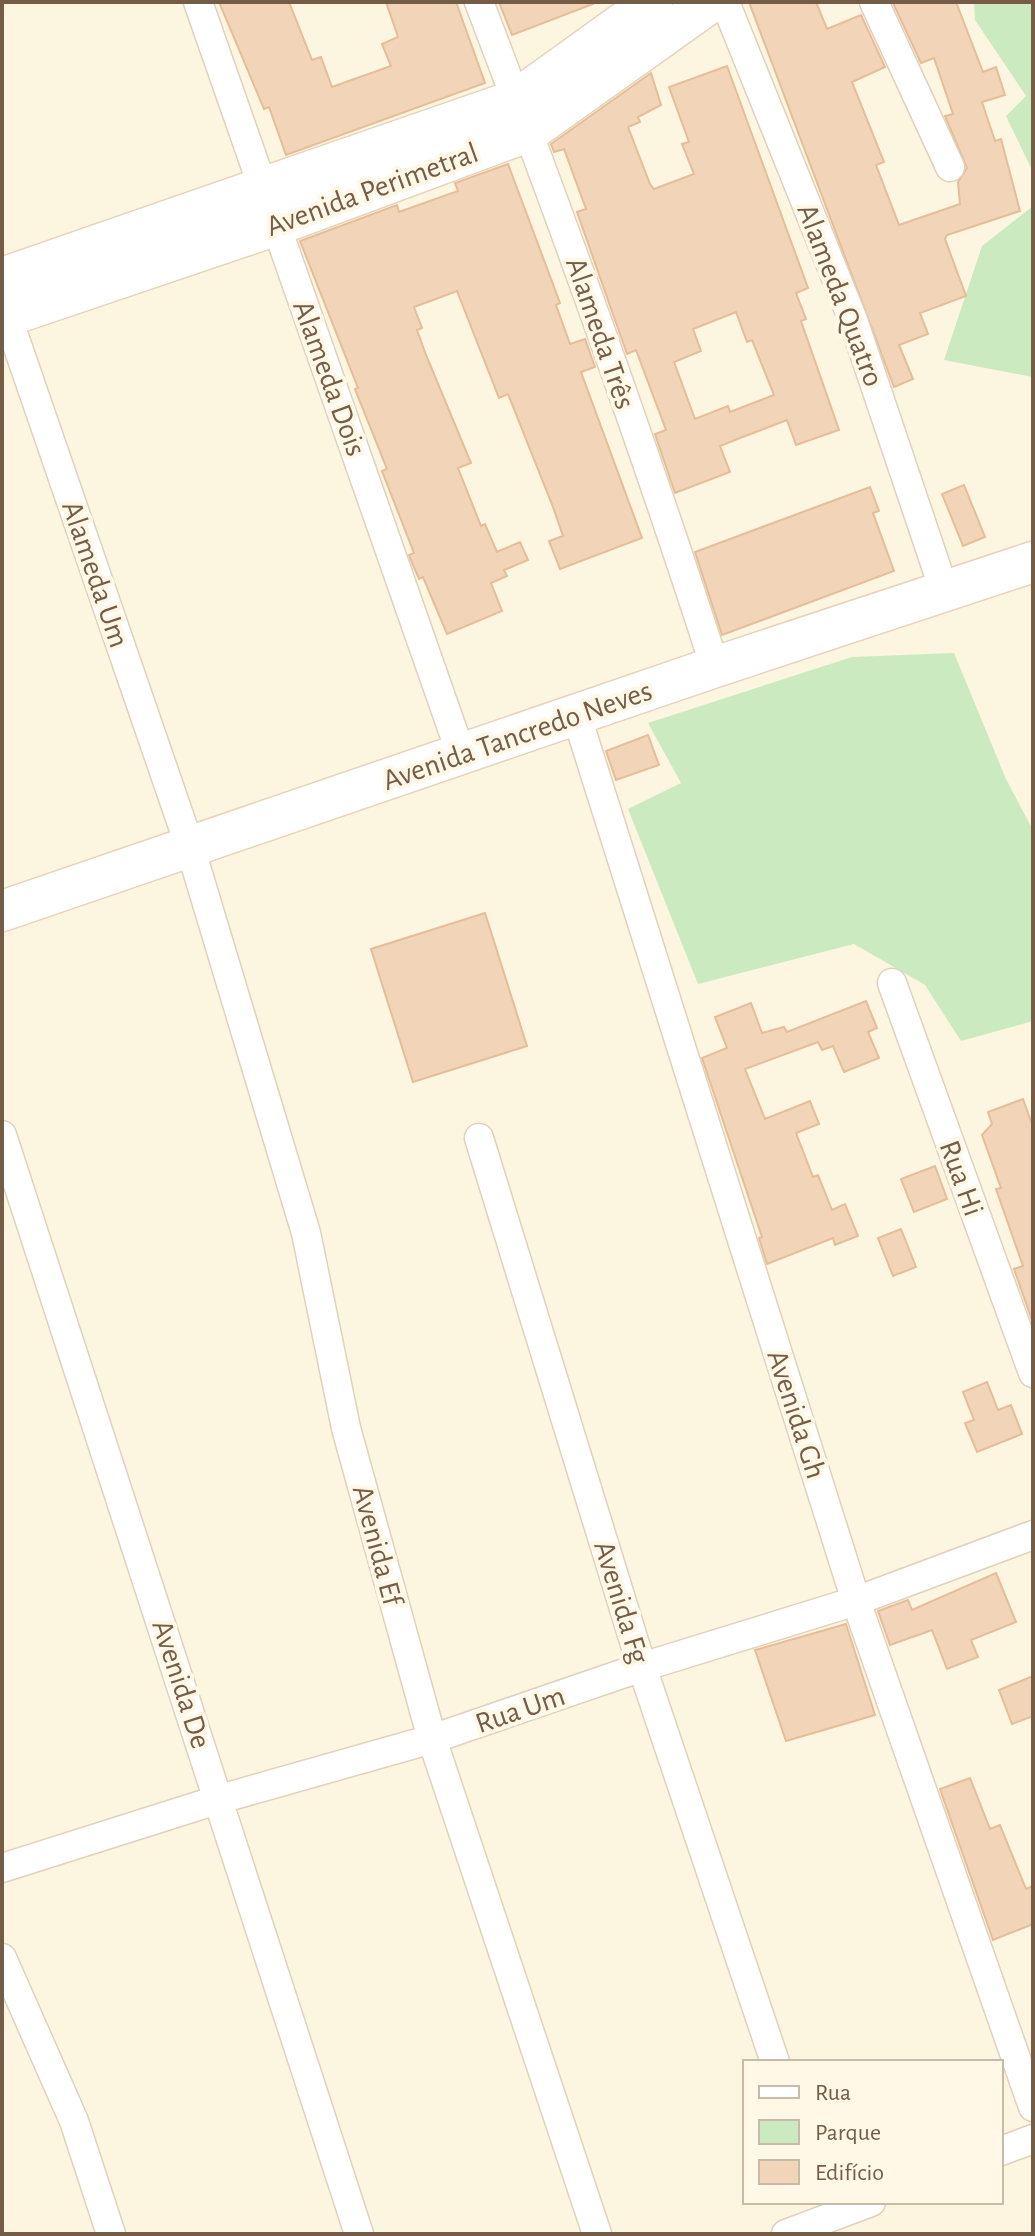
<svg xmlns="http://www.w3.org/2000/svg" width="1035" height="2236" font-family="'Alegreya Sans',sans-serif">
<style>
.green{fill:#cceabf}
.building{fill:#f2d5b8;stroke:#e5bd98;stroke-width:2;fill-rule:evenodd}
.lines{fill:none;stroke-linecap:round;stroke-linejoin:round}
.street-casing{stroke:#e1d1bc;stroke-width:31}
.secondary-casing{stroke:#e6d3ba;stroke-width:43}
.street{stroke:#fff;stroke-width:28}
.secondary{stroke:#fff;stroke-width:40}
.labels{text-anchor:middle;stroke-width:8;stroke-linejoin:round;paint-order:stroke}
.street-label{font-size:30px;fill:#745c47;stroke:#fff8e7}
</style>
<rect width="100%" height="100%" fill="#fcf5e0"/>
<path class="green" d="M 974,2 L 1033,2 L 1033,172 L 1006,116 L 1026,96 L 975,20 Z
M 1033,206 L 1033,377 L 944,360 L 982,246 Z
M 954,653 L 1006,779 L 1033,830 L 1033,1021 L 961,1041 L 925,985 L 854,944 L 698,984 L 628,809 L 681,783 L 648,723 L 852,657 Z"/>
<path class="building" d="M 219,2 L 289,2 L 312,60 L 321,57 L 332,87 L 391,66 L 382,44 L 398,37 L 386,2 L 456,2 L 485,83 L 286,155 L 269,107 L 264,109 Z
M 499,2 L 592,2 L 593,4 L 512,35 Z
M 749,2 L 816,2 L 827,29 L 861,15 L 885,67 L 852,82 L 884,162 L 876,165 L 899,225 L 960,204 L 958,182 L 967,168 L 945,116 L 953,114 L 934,58 L 921,63 L 893,3 L 956,2 L 983,72 L 996,67 L 1005,95 L 982,102 L 995,141 L 1001,139 L 1020,211 L 947,235 L 945,239 L 966,296 L 920,313 L 928,334 L 899,345 L 913,379 L 894,387 Z
M 727,66 L 808,288 L 796,293 L 806,319 L 801,321 L 839,430 L 796,445 L 787,420 L 740,438 L 720,446 L 730,472 L 675,493 L 655,434 L 666,430 L 636,350 L 627,354 L 577,212 L 586,209 L 564,149 L 554,152 L 551,144 L 651,73 L 661,105 L 638,117 L 640,122 L 628,127 L 650,184 L 654,189 L 694,174 L 682,144 L 689,142 L 669,87 ZM 736,312 L 747,342 L 752,340 L 774,395 L 730,412 L 728,406 L 695,419 L 674,362 L 701,351 L 693,329 Z
M 508,164 L 560,303 L 556,305 L 570,344 L 585,339 L 595,367 L 581,372 L 642,538 L 560,569 L 549,541 L 563,536 L 553,507 L 508,394 L 499,398 L 457,291 L 414,307 L 422,328 L 417,330 L 426,355 L 471,463 L 458,468 L 481,526 L 485,524 L 497,552 L 520,542 L 528,560 L 504,570 L 507,576 L 491,583 L 502,611 L 447,634 L 423,577 L 419,579 L 413,565 L 409,555 L 414,553 L 382,471 L 387,469 L 355,389 L 358,388 L 300,241 L 397,205 L 399,212 L 458,191 L 455,183 Z
M 964,485 L 985,537 L 963,546 L 942,494 Z
M 870,487 L 879,511 L 873,513 L 894,571 L 722,635 L 695,552 Z
M 648,735 L 659,765 L 616,780 L 606,751 Z
M 485,913 L 527,1046 L 413,1082 L 371,949 Z
M 866,1001 L 877,1028 L 868,1032 L 879,1058 L 844,1072 L 833,1046 L 822,1050 L 818,1042 L 745,1069 L 765,1119 L 810,1101 L 819,1124 L 796,1133 L 813,1177 L 818,1175 L 832,1210 L 845,1204 L 858,1236 L 835,1245 L 833,1238 L 767,1264 L 759,1238 L 762,1237 L 702,1058 L 727,1048 L 715,1017 L 751,1003 L 762,1033 L 784,1027 L 787,1032 Z
M 1023,1099 L 1033,1127 L 1033,1323 L 1014,1269 L 1023,1266 L 996,1189 L 1001,1188 L 982,1135 L 992,1124 L 988,1112 Z
M 935,1166 L 947,1199 L 914,1212 L 901,1179 Z
M 901,1229 L 916,1267 L 893,1276 L 878,1238 Z
M 987,1382 L 998,1410 L 1011,1405 L 1022,1434 L 977,1452 L 965,1423 L 974,1420 L 963,1392 Z
M 996,1573 L 1016,1622 L 971,1640 L 978,1657 L 947,1669 L 932,1630 L 890,1645 L 878,1611 L 908,1600 L 912,1610 Z
M 846,1624 L 875,1715 L 786,1741 L 755,1650 Z
M 1033,1676 L 1033,1716 L 1012,1724 L 999,1690 Z
M 970,1778 L 990,1829 L 1000,1825 L 1026,1889 L 1033,1886 L 1033,1924 L 993,1940 L 940,1789 Z"/>
<g class="lines">
<defs>
<path id="street" d="M 198,2 L 461,754
M 479,2 C 563,222 643,443 715,667
M 725,2 L 853,320 L 945,593
M 874,2 L 950,167
M 2,301 L 190,847 L 306,1233 L 346,1428 L 432,1739 L 597,2234
M 577,717 L 856,1601 L 1033,2107
M 892,983 L 1033,1373
M 2,1135 L 359,2234
M 479,1138 L 642,1667 L 775,2062
M 2,1868 L 220,1799 L 432,1739 L 642,1667 L 856,1601 L 1033,1535
M 2,1958 L 74,2121 L 111,2234
M 1001,2151 L 1033,2139
M 786,2234 L 871,2202"/>
<path id="secondary" d="M 2,278 L 516,100 L 652,2
M 2,318 L 274,226 L 530,131 L 711,2
M 2,911 L 715,667 L 1033,562"/>
</defs>
<use href="#street" class="street-casing"/>
<use href="#secondary" class="secondary-casing"/>
<use href="#street" class="street"/>
<use href="#secondary" class="secondary"/>
</g>
<g class="labels">
<g class="street-label">
<text transform="translate(372 189) rotate(-20)" y="10">Avenida Perimetral</text>
<text transform="translate(841 295) rotate(69)" y="10">Alameda Quatro</text>
<text transform="translate(601 333) rotate(71)" y="10">Alameda Três</text>
<text transform="translate(330 378) rotate(70)" y="10">Alameda Dois</text>
<text transform="translate(96 574) rotate(71)" y="10">Alameda Um</text>
<text transform="translate(517 735) rotate(-19)" y="10">Avenida Tancredo Neves</text>
<text transform="translate(962 1178) rotate(70)" y="10">Rua Hi</text>
<text transform="translate(797 1414) rotate(72)" y="10">Avenida Gh</text>
<text transform="translate(378 1545) rotate(75)" y="10">Avenida Ef</text>
<text transform="translate(622 1602) rotate(73)" y="10">Avenida Fg</text>
<text transform="translate(182 1684) rotate(72)" y="10">Avenida De</text>
<text transform="translate(520 1709) rotate(-19)" y="10">Rua Um</text>
</g>
</g>
<rect width="1035" height="2236" fill="none" stroke="#745c47" stroke-width="8"/>
<rect x="743" y="2060" width="260" height="144" fill="#fff8e7" stroke="#c7baa7" stroke-width="2"/>
<rect x="759" y="2086" width="40" height="12" fill="#ffffff" stroke="#c7baa7" stroke-width="2"/>
<text x="815" y="2100" font-size="24" fill="#745c47">Rua</text>
<rect x="759" y="2120" width="40" height="24" fill="#cceabf" stroke="#c7baa7" stroke-width="2"/>
<text x="815" y="2140" font-size="24" fill="#745c47">Parque</text>
<rect x="759" y="2160" width="40" height="24" fill="#f2d5b8" stroke="#c7baa7" stroke-width="2"/>
<text x="815" y="2180" font-size="24" fill="#745c47">Edifício</text>
</svg>
